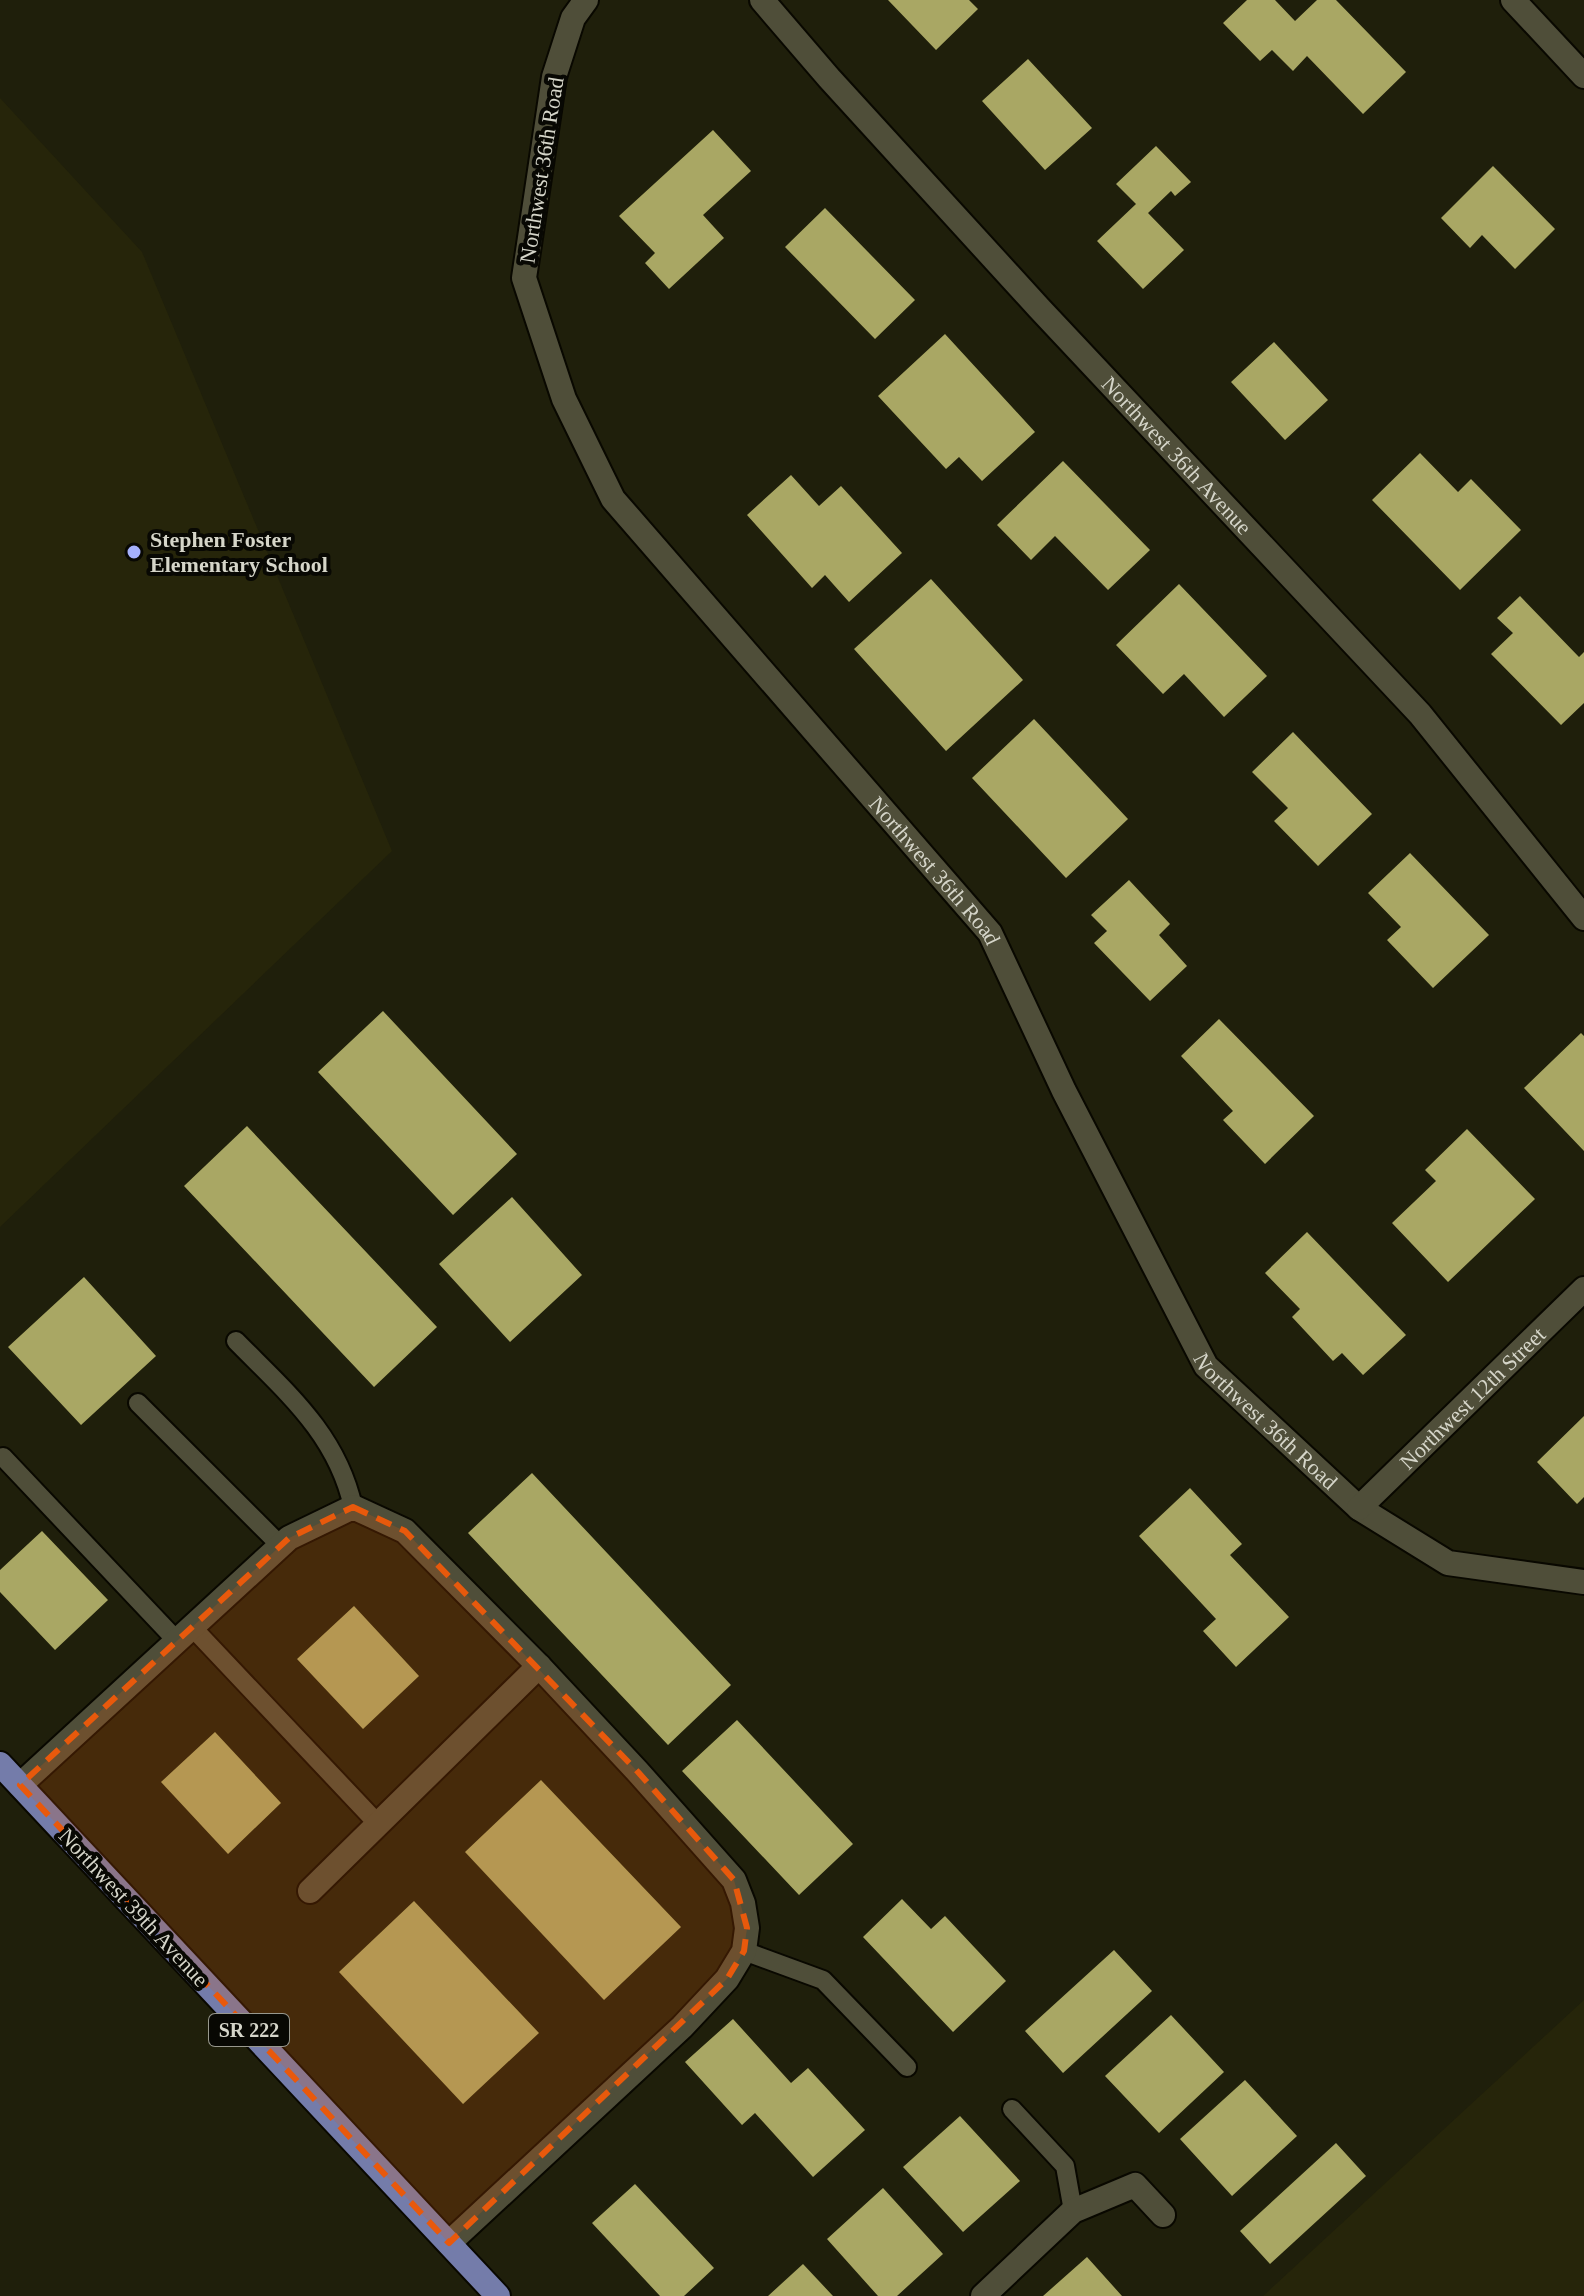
<svg xmlns="http://www.w3.org/2000/svg" width="1584" height="2296" font-family="'Times New Roman',serif">
<style>
.built{fill:#26250a}
.building{fill:#a9a764}
.lines{fill:none;stroke-linecap:round;stroke-linejoin:round}
.lane-casing{stroke:#090800;stroke-width:22}
.street-casing{stroke:#090800;stroke-width:28}
.primary-casing{stroke:#090800;stroke-width:28}
.lane{stroke:#4f4e39;stroke-width:18}
.street{stroke:#4f4e39;stroke-width:24}
.primary{stroke:#747caa;stroke-width:24}
.marked{fill:#e8590c;fill-opacity:0.2;stroke:#e8590c;stroke-width:6;stroke-dasharray:16 10;stroke-linejoin:round}
.poi-dot{fill:#a5b1fc;stroke:#080803;stroke-width:3}
.labels{text-anchor:middle;stroke-width:8;stroke-linejoin:round;paint-order:stroke}
.shield{fill:#080803;stroke:#98988e;stroke-width:2}
.shield-label{font-size:20px;font-weight:bold;fill:#d5d5c9}
.street-label{font-size:22px;fill:#d5d5c9;stroke:#080803}
.poi-label{font-size:22px;font-weight:bold;fill:#d5d5c9;stroke:#080803;text-anchor:start}
</style>
<rect width="100%" height="100%" fill="#1f1f0b"/>
<path class="built" d="M 0,98 L 142,252 L 392,851 L 0,1227 Z
M 1584,2000 L 1584,2296 L 1263,2296 Z"/>
<path class="building" d="M 888,0 L 969,0 L 978,9 L 936,50 Z
M 1247,0 L 1275,0 L 1295,21 L 1317,0 L 1336,0 L 1406,72 L 1363,114 L 1307,56 L 1293,71 L 1272,50 L 1260,61 L 1223,23 Z
M 1028,59 L 1092,128 L 1045,170 L 982,101 Z
M 713,130 L 751,171 L 703,215 L 724,238 L 669,289 L 645,263 L 655,253 L 619,216 Z
M 1156,146 L 1191,182 L 1175,196 L 1171,191 L 1148,213 L 1184,250 L 1143,289 L 1097,241 L 1136,204 L 1116,184 Z
M 1493,166 L 1555,229 L 1515,269 L 1482,235 L 1470,248 L 1441,218 Z
M 825,208 L 915,300 L 875,339 L 785,247 Z
M 945,334 L 1035,432 L 982,481 L 959,457 L 946,469 L 878,396 Z
M 1274,342 L 1328,400 L 1285,440 L 1231,382 Z
M 1420,453 L 1458,492 L 1471,479 L 1521,530 L 1460,590 L 1372,500 Z
M 1063,461 L 1150,550 L 1108,590 L 1055,536 L 1031,560 L 997,525 Z
M 791,475 L 819,506 L 841,486 L 902,553 L 849,602 L 825,575 L 812,588 L 747,515 Z
M 931,579 L 1023,680 L 946,751 L 854,649 Z
M 1179,584 L 1267,676 L 1224,717 L 1184,674 L 1163,694 L 1116,645 Z
M 1520,596 L 1579,657 L 1584,652 L 1584,703 L 1561,725 L 1491,654 L 1513,633 L 1497,618 Z
M 1034,719 L 1128,819 L 1066,878 L 972,778 Z
M 1293,732 L 1372,814 L 1318,866 L 1274,821 L 1288,808 L 1252,772 Z
M 1410,853 L 1489,935 L 1433,988 L 1387,940 L 1401,927 L 1368,893 Z
M 1129,880 L 1170,924 L 1159,935 L 1187,966 L 1150,1001 L 1094,943 L 1107,931 L 1091,915 Z
M 383,1011 L 517,1154 L 453,1215 L 318,1072 Z
M 1219,1019 L 1314,1116 L 1265,1164 L 1223,1120 L 1233,1111 L 1181,1056 Z
M 1581,1033 L 1584,1036 L 1584,1151 L 1524,1088 Z
M 247,1126 L 437,1327 L 374,1387 L 184,1186 Z
M 1467,1129 L 1535,1199 L 1448,1282 L 1392,1223 L 1436,1181 L 1425,1170 Z
M 512,1197 L 582,1275 L 510,1342 L 439,1264 Z
M 1307,1232 L 1406,1335 L 1363,1375 L 1342,1353 L 1333,1361 L 1292,1317 L 1300,1309 L 1265,1273 Z
M 84,1277 L 156,1356 L 81,1425 L 8,1347 Z
M 1584,1416 L 1584,1497 L 1577,1504 L 1537,1462 Z
M 532,1473 L 731,1685 L 668,1745 L 468,1533 Z
M 1190,1488 L 1242,1544 L 1230,1555 L 1289,1617 L 1236,1667 L 1203,1631 L 1216,1619 L 1139,1536 Z
M 42,1531 L 108,1600 L 55,1650 L 0,1592 L 0,1570 Z
M 354,1606 L 419,1676 L 363,1729 L 297,1659 Z
M 737,1720 L 853,1844 L 799,1895 L 682,1771 Z
M 215,1732 L 281,1803 L 228,1854 L 161,1782 Z
M 541,1780 L 681,1927 L 604,2000 L 465,1852 Z
M 902,1899 L 931,1929 L 945,1916 L 1006,1981 L 953,2032 L 863,1937 Z
M 414,1901 L 539,2033 L 463,2104 L 339,1972 Z
M 1114,1950 L 1152,1991 L 1063,2073 L 1025,2031 Z
M 1171,2015 L 1224,2072 L 1159,2133 L 1105,2076 Z
M 733,2019 L 791,2083 L 808,2068 L 865,2130 L 813,2177 L 755,2113 L 742,2125 L 685,2062 Z
M 1245,2080 L 1297,2136 L 1232,2196 L 1180,2139 Z
M 960,2116 L 1020,2181 L 963,2232 L 903,2167 Z
M 1336,2143 L 1366,2176 L 1270,2264 L 1240,2231 Z
M 635,2184 L 714,2268 L 684,2296 L 660,2296 L 592,2223 Z
M 883,2188 L 943,2254 L 897,2296 L 878,2296 L 827,2239 Z
M 1087,2257 L 1122,2296 L 1043,2296 Z
M 803,2264 L 833,2296 L 768,2296 Z"/>
<g class="lines">
<defs>
<path id="lane" d="M 236,1341 C 286,1392 337,1434 353,1507
M 138,1403 L 281,1546
M 3,1457 L 177,1641
M 192,1627 L 378,1824
M 744,1951 L 823,1980 L 907,2067
M 1012,2109 L 1065,2166 L 1073,2211"/>
<g id="street">
<path id="s1" d="M 586,0 L 573,18 L 554,77 L 524,278 L 564,399 L 613,499 L 990,933 L 1064,1091 L 1206,1366 L 1359,1508 L 1448,1563 L 1584,1582"/>
<path id="s2" d="M 762,0 L 829,78 L 1039,308 L 1420,714 L 1584,918"/>
<path d="M 1513,0 L 1584,76"/>
<path id="s3" d="M 1359,1508 L 1584,1289"/>
<path d="M 20,1785 L 289,1538 L 353,1507 L 405,1531 L 539,1666 L 638,1772 L 734,1880 L 743,1903 L 747,1928 L 744,1951 L 727,1979 L 682,2027 L 449,2243"/>
<path d="M 310,1891 L 539,1666"/>
<path d="M 983,2296 L 1073,2211 L 1135,2185 L 1163,2215"/>
</g>
<path id="primary" d="M 0,1764 L 498,2296"/>
</defs>
<use href="#lane" class="lane-casing"/>
<use href="#street" class="street-casing"/>
<use href="#primary" class="primary-casing"/>
<use href="#lane" class="lane"/>
<use href="#street" class="street"/>
<use href="#primary" class="primary"/>
</g>
<path class="marked" d="M 353,1507 L 405,1531 L 638,1772 L 734,1880 L 747,1928 L 744,1951 L 727,1979 L 449,2243 L 20,1785 L 289,1538 Z"/>
<circle class="poi-dot" cx="134" cy="552" r="8"/>
<g class="labels">
<rect class="shield" x="209" y="2014" width="80" height="32" rx="6"/>
<g class="shield-label">
<text x="249" y="2037">SR 222</text>
</g>
<g class="street-label">
<text transform="translate(541 170) rotate(-81)" y="8">Northwest 36th Road</text>
<text dy="8" stroke="none"><textPath href="#s2" startOffset="616">Northwest 36th Avenue</textPath></text>
<text dy="8" stroke="none"><textPath href="#s1" startOffset="1018">Northwest 36th Road</textPath></text>
<text dy="8" stroke="none"><textPath href="#s3" startOffset="158">Northwest 12th Street</textPath></text>
<text dy="8" stroke="none"><textPath href="#s1" startOffset="1666">Northwest 36th Road</textPath></text>
<text transform="translate(134 1907) rotate(47)" y="8">Northwest 39th Avenue</text>
</g>
<g class="poi-label">
<text x="150" y="547">Stephen Foster<tspan x="150" dy="25">Elementary School</tspan></text>
</g>
</g>
</svg>
